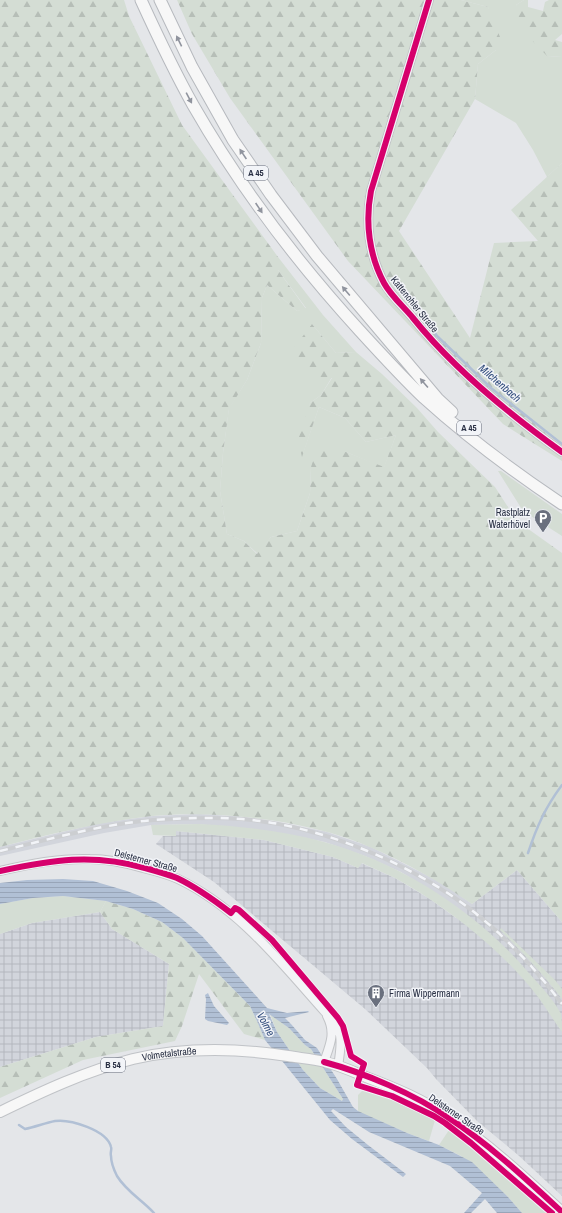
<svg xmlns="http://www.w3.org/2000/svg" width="562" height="1213" font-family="'Archivo Narrow',sans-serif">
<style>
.built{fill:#d2d5dc}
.industrial{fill:url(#industrial-grid)}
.grass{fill:#d4ddd4}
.forest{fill:url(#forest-firs)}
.water{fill:url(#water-rules);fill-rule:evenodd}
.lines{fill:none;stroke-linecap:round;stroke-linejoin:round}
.stream{stroke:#b1c0d5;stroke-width:2.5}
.minor-casing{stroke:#c2c4c7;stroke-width:10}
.major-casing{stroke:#c0c3c7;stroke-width:12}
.highway-casing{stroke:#b6b9be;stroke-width:13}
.minor{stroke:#f3f4f6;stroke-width:8}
.major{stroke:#f7f7f7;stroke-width:10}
.highway{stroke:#f7f7f7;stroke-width:11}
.rail-casing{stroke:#ccced1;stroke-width:4}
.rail{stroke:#f2f4f8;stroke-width:2.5;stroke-dasharray:8;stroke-linecap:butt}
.cycleway-casing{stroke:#f2f4f8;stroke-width:8}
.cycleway{stroke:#d6006c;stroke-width:6}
.oneway{fill:#90949e}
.labels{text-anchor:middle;stroke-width:3;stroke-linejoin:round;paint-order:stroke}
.shield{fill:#f2f4f8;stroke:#656b7a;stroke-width:1}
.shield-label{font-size:9px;font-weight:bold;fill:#293044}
.street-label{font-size:10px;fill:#293044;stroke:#f2f4f8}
.poi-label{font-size:10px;fill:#293044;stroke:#f2f4f8;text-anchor:end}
.water-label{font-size:11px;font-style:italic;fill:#304b7b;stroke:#f2f4f8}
</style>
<defs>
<pattern id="industrial-grid" width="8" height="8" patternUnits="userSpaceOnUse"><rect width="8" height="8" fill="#d2d5dc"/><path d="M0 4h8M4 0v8" fill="none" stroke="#b4b7be"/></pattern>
<pattern id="forest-firs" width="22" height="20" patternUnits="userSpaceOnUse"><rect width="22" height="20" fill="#d4ddd4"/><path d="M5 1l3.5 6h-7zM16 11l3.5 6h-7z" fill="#b6beb7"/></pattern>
<pattern id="water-rules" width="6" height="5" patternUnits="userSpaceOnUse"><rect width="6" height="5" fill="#b1c0d5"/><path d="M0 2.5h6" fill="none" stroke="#98a5b8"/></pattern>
</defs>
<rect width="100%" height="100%" fill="#e4e6e9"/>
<path class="built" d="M 200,814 L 244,817 L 293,825 L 327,832 L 371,847 L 442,883 L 472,904 L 524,955 L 437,894 L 401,872 L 365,856 L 325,842 L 291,835 L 199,824 L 151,825 L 104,833 L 0,856 L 0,847 L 100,823 L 153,816 Z"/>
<path class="industrial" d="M 176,831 L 264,840 L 333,857 L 358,868 L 361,863 L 395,878 L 430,899 L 456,918 L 472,904 L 517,870 L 562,922 L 562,1196 L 518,1155 L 477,1121 L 436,1079 L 427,1068 L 365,1009 L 214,882 L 156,844 L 163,836 L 176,836 Z
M 100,912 L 112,929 L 169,964 L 163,1026 L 96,1037 L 0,1067 L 0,934 L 32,923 Z"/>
<path class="grass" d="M 461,0 L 524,0 L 516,5 L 548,57 L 562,56 L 562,163 L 547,177 L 533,150 L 516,123 L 475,99 L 478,64 L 496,50 L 488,7 Z
M 278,257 L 323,315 L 356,352 L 336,353 L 312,324 L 332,377 L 321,395 L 310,403 L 302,456 L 319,407 L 345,418 L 366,442 L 396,435 L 384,468 L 346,452 L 311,467 L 310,493 L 297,531 L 271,537 L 258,554 L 244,541 L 227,534 L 220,491 L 223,453 L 229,408 L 247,380 L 261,343 L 262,298 L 267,285 L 297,311 L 306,308 L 278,270 Z
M 498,471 L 501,471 L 562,514 L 562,536 L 523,511 Z
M 199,824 C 241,826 283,831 324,842 C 401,863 476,911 528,972 C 538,983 555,1001 561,1014 C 562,1019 562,1027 562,1032 C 554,1021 546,1008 538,997 C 503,951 446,906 395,878 C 384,873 373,868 362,863 L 358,868 L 333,857 L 264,840 L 176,831 L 176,836 L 153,835 L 151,825 Z
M 63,896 L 106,901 L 100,912 L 32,923 L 0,934 L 0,904 L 33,898 Z
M 501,928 L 555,980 L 562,989 L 562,999 C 543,974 522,952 500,930 Z
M 270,1014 L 289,1028 L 305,1045 L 311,1049 L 343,1099 L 342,1101 L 320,1088 L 303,1070 L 277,1032 Z
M 369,1084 L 435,1120 L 429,1141 L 407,1133 L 358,1112 L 358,1095 Z
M 449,1130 L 469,1144 L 549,1213 L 522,1213 L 508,1197 L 461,1156 L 439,1145 Z"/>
<path class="forest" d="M 0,0 L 124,0 L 129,16 L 182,125 L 278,257 L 278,270 L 306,309 L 297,311 L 267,285 L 262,298 L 261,343 L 247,380 L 229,409 L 223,453 L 220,491 L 227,534 L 244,541 L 257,554 L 271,537 L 297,531 L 310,493 L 311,467 L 317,449 L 346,452 L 384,467 L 396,435 L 366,442 L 345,418 L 319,407 L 302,457 L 298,440 L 310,403 L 321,395 L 332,378 L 311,380 L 293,349 L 312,324 L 336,353 L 356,352 L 382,374 L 417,408 L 438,432 L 495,487 L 517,521 L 562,553 L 562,922 L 517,870 L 472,904 C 440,882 407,863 372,848 C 310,820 219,810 152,816 C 100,822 50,834 0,847 Z
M 177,0 L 461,0 L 488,7 L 500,37 L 496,50 L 478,64 L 475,99 L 399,231 L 470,338 L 494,243 L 538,241 L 511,210 L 562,163 L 562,461 L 503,424 L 348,261 L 230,98 L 192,34 Z
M 524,0 L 528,0 L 528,7 L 543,11 L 545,2 L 549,0 L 562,0 L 562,34 L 555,40 L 562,42 L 562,56 L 548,57 L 521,29 L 516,5 Z
M 106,901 L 133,909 L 162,922 L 183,938 L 250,1006 L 257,1021 L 265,1040 L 244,1034 L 199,974 L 182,1026 L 175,1041 L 83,1060 L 0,1098 L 0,1067 L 96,1037 L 163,1026 L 169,964 L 112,929 L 100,912 Z"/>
<path class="water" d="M 63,879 L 93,881 L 127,891 L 158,903 L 182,919 L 202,936 L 267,1008 L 287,1013 L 308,1011 L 309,1012 L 285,1018 L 291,1024 L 305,1040 L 317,1048 L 337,1079 L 353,1107 L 358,1111 L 407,1133 L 439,1145 L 472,1162 L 508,1197 L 522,1213 L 497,1213 L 485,1199 L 471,1213 L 464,1213 L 482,1193 L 450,1166 L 369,1132 L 333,1109 L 331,1111 L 346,1127 L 368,1145 L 406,1174 L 403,1177 L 352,1139 L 330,1120 L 265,1040 L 257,1021 L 250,1006 L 183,938 L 162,922 L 133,909 L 106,901 L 63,896 L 33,898 L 0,904 L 0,883 L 27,880 ZM 269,1014 L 289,1028 L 305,1045 L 311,1049 L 343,1099 L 342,1101 L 320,1088 L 303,1070 L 277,1032 Z
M 208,993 L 214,1006 L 229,1023 L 227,1025 L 208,1021 L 205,1019 L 206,999 L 205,995 Z"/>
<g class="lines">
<path class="stream" d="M 432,329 L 437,336 L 491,388 L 562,444
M 528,853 C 537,826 545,808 562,785
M 19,1125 L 25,1129 C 35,1127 45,1123 55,1121 C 70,1119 107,1130 111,1147 C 112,1149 110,1153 111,1156 C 111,1163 114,1170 117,1176 C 126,1191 142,1200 154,1213"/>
<defs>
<path id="minor" d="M 429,0 L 371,191 C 365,222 369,255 384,283 C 391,296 404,307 413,318 C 454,369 509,414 562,452
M 0,871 C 30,864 59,858 90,859 C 108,859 126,863 143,868 C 155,871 167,874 178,879 C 239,908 281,963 325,1012 C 344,1027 342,1043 338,1066
M 324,1062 C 330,1045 336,1033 327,1016"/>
<g id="major">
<path id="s1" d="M 0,1112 C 43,1091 86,1071 133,1059 C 185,1047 236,1048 288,1056 C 300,1058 313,1059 325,1062 C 339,1065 352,1071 366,1077 C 395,1088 424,1100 449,1118 C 490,1145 526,1179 562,1212"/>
</g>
<path id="highway" d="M 141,0 C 157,35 174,71 193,105 C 240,187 296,261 360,331 C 381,354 402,377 424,398 C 467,437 514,472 562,504
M 160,0 L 192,67 L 233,140 L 271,195 L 317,256 L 438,399 L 452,412"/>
</defs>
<use href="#minor" class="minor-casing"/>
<use href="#major" class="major-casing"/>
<use href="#highway" class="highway-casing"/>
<use href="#minor" class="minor"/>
<use href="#major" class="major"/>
<use href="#highway" class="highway"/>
<defs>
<path id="rail" d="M 0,851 C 51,839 102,824 154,820 C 184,818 213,817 242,819 C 315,825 395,857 455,898 C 497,927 532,964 562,1004"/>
</defs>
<use href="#rail" class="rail-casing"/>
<use href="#rail" class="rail"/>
<defs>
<path id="cycleway" d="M 429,0 L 371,191 C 365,222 369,255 384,283 C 391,296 404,307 413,318 C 454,369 509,414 562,452
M 0,871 C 52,860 92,853 145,868 C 156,871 167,874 177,878 C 196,887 214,900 231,913 L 235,908 L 239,910 L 272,940 L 338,1018 L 343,1026 L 351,1056 L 364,1064 L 357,1085 L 392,1096 L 434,1116 L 445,1123 L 471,1143 L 552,1213
M 324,1062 C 365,1073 414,1094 449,1118 C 490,1145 526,1179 562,1212"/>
</defs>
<use href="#cycleway" class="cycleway-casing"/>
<use href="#cycleway" class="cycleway"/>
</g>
<defs><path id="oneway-solid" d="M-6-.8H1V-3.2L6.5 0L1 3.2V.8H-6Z"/></defs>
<g class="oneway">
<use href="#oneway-solid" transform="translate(179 41) rotate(-116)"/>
<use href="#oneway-solid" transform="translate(189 98) rotate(62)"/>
<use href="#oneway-solid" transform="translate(243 154) rotate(-124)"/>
<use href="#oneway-solid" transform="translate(259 208) rotate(56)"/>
<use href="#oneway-solid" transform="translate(346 291) rotate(-130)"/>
<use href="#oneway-solid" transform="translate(424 383) rotate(-131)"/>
</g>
<defs>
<symbol id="parking-pin" viewBox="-11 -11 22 30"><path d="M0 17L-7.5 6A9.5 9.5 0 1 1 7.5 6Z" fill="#6a707e" stroke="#f2f4f8"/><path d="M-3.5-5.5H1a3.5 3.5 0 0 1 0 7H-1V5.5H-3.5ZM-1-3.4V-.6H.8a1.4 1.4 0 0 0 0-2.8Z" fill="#fff"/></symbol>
<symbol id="building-pin" viewBox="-11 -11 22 30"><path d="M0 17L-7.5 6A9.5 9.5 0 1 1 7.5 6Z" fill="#6a707e" stroke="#f2f4f8"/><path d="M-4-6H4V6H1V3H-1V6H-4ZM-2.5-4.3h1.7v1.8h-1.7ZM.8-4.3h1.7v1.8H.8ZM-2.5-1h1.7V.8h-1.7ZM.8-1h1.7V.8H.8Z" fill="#fff"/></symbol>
</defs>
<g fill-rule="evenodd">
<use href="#parking-pin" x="533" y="508" width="20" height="27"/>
<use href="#building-pin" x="366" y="983" width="20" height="27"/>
</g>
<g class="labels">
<g class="shield">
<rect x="244" y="166" width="24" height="14" rx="3"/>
<rect x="457" y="421" width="24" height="14" rx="3"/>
<rect x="101" y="1058" width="24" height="14" rx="3"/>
</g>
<g class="shield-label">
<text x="256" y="176">A 45</text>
<text x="469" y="431">A 45</text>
<text x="113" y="1068">B 54</text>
</g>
<g class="street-label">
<text transform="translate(415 304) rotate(51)" y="4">Kattenohler Straße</text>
<text transform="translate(146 860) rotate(15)" y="4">Delsterner Straße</text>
<text dy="4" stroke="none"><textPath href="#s1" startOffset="180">Volmetalstraße</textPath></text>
<text transform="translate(457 1114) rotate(34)" y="4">Delsterner Straße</text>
</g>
<g class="poi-label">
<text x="530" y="516">Rastplatz<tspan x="530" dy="12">Waterhövel</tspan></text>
<text x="389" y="997" text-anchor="start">Firma Wippermann</text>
</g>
<g class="water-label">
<text transform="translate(500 383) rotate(41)" y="4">Milchenbach</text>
<text transform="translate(266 1024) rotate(62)" y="4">Volme</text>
</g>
</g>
</svg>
